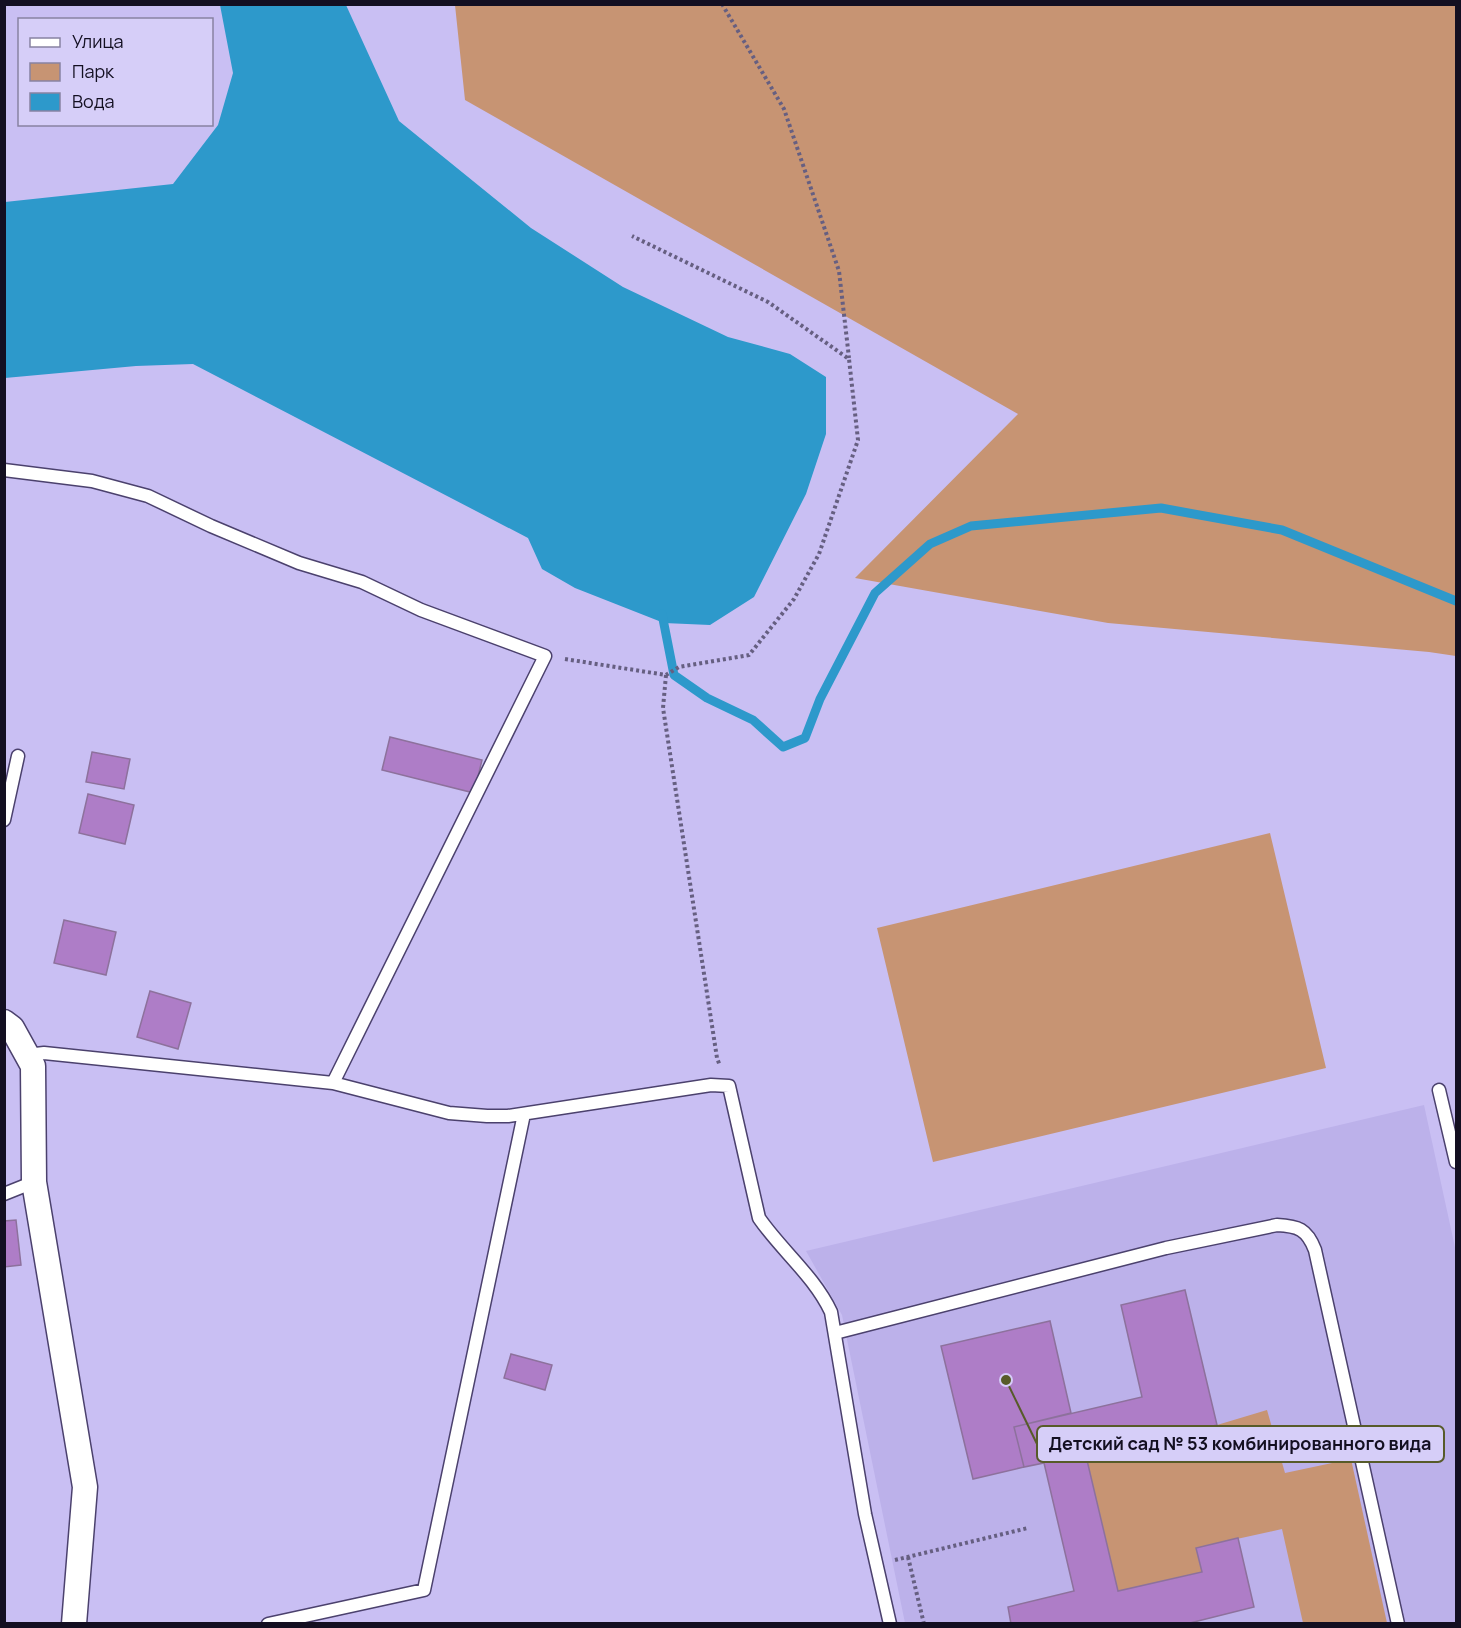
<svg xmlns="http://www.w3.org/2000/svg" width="1461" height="1628" font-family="Manrope,sans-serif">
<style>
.built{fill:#bcb1ea}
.green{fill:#c79473}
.water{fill:#2d99cb}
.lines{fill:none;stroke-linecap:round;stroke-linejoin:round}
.stream{stroke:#2d99cb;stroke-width:9}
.building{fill:#ae7dc7;stroke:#8d719c;stroke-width:1.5}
.lane-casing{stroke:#4b416d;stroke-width:15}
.street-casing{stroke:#4b416d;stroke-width:27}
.path{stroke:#665f81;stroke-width:4;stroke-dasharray:3 3;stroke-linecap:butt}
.lane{stroke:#fff;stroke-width:12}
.street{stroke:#fff;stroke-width:24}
.leader{fill:none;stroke:#575b29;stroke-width:2}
.callout-dot{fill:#575b29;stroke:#d6cef8;stroke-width:2}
.callout{fill:#d6cef8;stroke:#575b29;stroke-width:2}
.callout-label{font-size:18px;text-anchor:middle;font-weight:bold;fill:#130f21}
</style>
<rect width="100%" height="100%" fill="#c9bff3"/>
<path class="built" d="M 1424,1105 L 1456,1252 L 1456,1623 L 905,1623 L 842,1315 L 806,1251 Z"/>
<path class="green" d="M 455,5 L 1456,5 L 1456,656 L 1429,652 L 1108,623 L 855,578 L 1018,414 L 465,100 Z
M 1270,833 L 1326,1068 L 933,1162 L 877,928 Z
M 1267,1410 L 1285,1473 L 1351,1459 L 1387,1623 L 1303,1623 L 1282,1529 L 1196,1548 L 1202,1572 L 1118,1591 L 1086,1456 L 1217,1425 Z"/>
<path class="water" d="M 220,5 L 346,5 L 399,121 L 531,228 L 623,287 L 728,337 L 790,354 L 826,377 L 826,434 L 806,494 L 754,597 L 710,625 L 664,623 L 575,588 L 542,569 L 528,538 L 193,364 L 136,366 L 5,378 L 5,202 L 173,184 L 218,125 L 233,73 Z"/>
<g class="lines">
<path class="stream" d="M 662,614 L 674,675 L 707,698 L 753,720 L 783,747 L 805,738 L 820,699 L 875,593 L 930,544 L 971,526 L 1161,508 L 1282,530 L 1456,601"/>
</g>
<path class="building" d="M 390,737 L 482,760 L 474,793 L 382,770 Z
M 92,752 L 130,759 L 124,789 L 86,782 Z
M 88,794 L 134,805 L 125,844 L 79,833 Z
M 64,920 L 116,932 L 106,975 L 54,963 Z
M 150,991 L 191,1003 L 178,1049 L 137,1037 Z
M 16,1220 L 21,1265 L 4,1267 L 4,1221 Z
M 1185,1290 L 1217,1425 L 1086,1456 L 1118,1591 L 1202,1572 L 1196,1548 L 1238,1538 L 1254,1607 L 1186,1624 L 1011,1624 L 1008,1607 L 1074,1591 L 1044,1463 L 1024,1467 L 1014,1427 L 1142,1397 L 1121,1305 Z
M 1050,1321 L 1071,1413 L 1014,1427 L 1024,1467 L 973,1479 L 941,1346 Z
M 511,1354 L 552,1365 L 545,1390 L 504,1378 Z"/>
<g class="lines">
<defs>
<path id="lane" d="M 4,470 L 92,481 L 148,496 L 211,526 L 299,563 L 362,582 L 421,610 L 545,656 L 333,1083
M 4,820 L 18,756
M 27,1055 L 44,1053 L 333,1083 L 449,1113 L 487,1116 L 508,1116 L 711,1085 L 729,1086 L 759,1218 C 781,1250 814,1276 831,1312 L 865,1514 L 890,1624
M 1439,1090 L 1456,1162
M 4,1194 L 34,1182
M 835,1333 L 1166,1248 L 1277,1225 C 1298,1226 1307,1229 1315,1250 L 1398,1624
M 268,1624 L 424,1590 L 524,1114"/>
<path id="street" d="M 4,1022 L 12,1028 L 33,1066 L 34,1182 L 85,1487 L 74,1624"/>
</defs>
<use href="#lane" class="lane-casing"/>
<use href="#street" class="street-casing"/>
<path class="path" d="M 722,4 L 784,109 L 839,271 L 849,358
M 565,659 L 666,675 L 679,667 L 749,655 L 794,599 L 819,554 L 858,440 L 849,359 L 768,302 L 632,236
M 666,675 L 663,708 L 717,1058 L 720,1066
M 908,1557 L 924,1624
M 895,1560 L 1028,1528"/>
<use href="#lane" class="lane"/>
<use href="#street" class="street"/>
</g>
<path class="leader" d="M1006 1380L1037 1444"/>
<circle class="callout-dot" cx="1006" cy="1380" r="6"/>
<rect class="callout" x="1037" y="1426" width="407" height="36" rx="6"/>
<g class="callout-label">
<text x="1240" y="1450">Детский сад № 53 комбинированного вида</text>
</g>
<rect width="1461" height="1628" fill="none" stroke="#130f21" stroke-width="12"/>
<rect x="18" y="18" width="195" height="108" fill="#d6cef8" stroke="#8882a2" stroke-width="1.5"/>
<rect x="30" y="38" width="30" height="9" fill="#ffffff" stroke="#8882a2" stroke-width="1.5"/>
<text x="72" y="48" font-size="18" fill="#130f21">Улица</text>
<rect x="30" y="63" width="30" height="18" fill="#c79473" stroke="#8882a2" stroke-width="1.5"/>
<text x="72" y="78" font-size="18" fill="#130f21">Парк</text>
<rect x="30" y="93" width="30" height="18" fill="#2d99cb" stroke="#8882a2" stroke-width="1.5"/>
<text x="72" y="108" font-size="18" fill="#130f21">Вода</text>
</svg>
